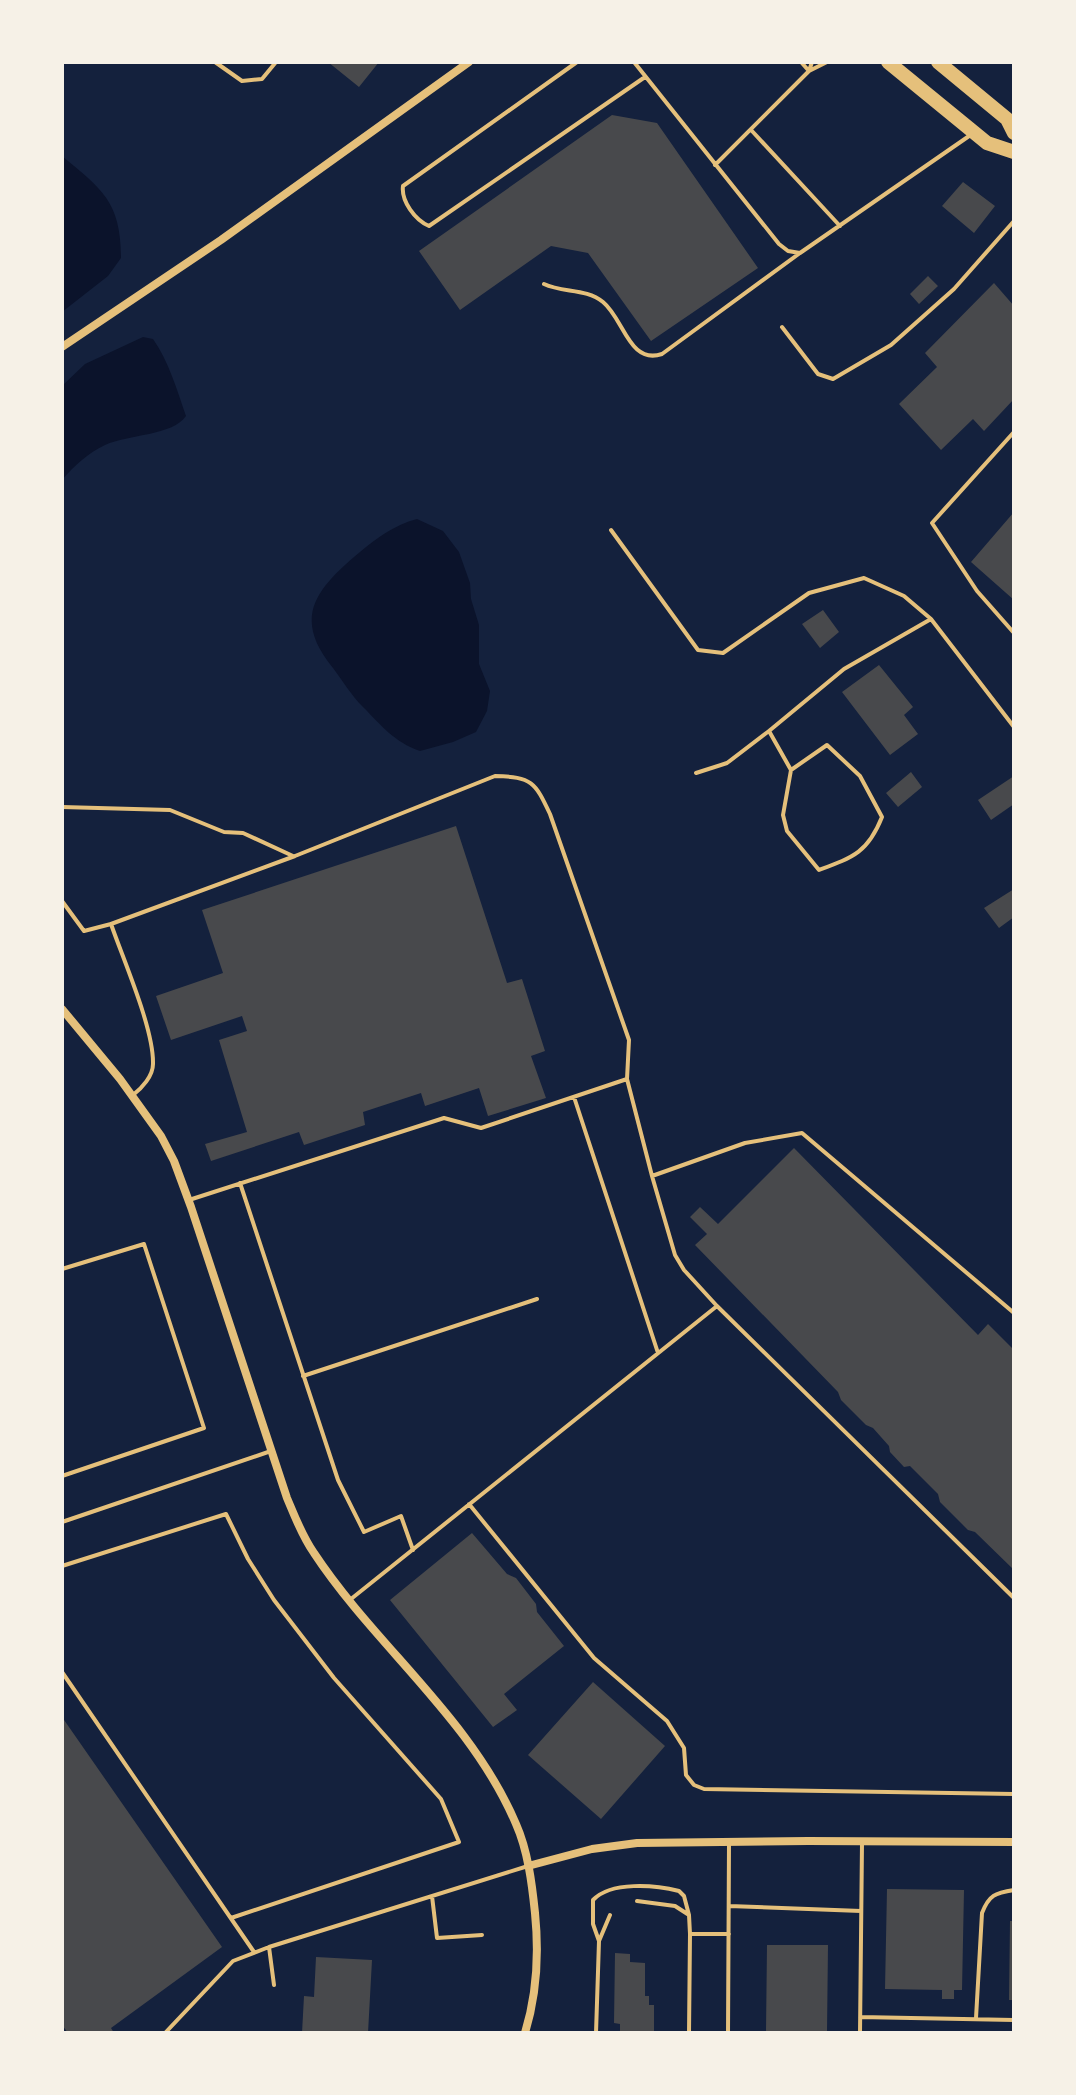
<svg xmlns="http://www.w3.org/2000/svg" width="1076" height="2095" font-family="Jost,sans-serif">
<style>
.water{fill:#0b132b}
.building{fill:#48494c}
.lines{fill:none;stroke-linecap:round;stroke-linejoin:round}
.service{stroke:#e5c07b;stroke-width:4}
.minor{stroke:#e5c07b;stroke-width:8}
.primary{stroke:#e5c07b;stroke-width:14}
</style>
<rect width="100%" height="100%" fill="#14213d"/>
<path class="water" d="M 62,156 C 102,189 121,202 121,258 L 108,276 L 62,312 Z
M 143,337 L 153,339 C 169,362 177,390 186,416 C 172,436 129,434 105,445 C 88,453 75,465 62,480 L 62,386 L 85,364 Z
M 417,519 L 443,531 L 459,552 L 470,583 L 471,599 L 479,625 L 479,664 L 490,691 L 487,711 L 476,732 L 453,742 L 420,751 C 394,742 381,725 363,707 C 351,695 343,681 333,668 C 291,617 317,588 360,552 C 377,538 394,525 417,519 Z"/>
<path class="building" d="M 328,62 L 379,62 L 359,87 Z
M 612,115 L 657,123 L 758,268 L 651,341 L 588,253 L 551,246 L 460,310 L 419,251 Z
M 963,182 L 995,206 L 974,233 L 942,206 Z
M 928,276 L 938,286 L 919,304 L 910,294 Z
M 994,283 L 1014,306 L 1014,399 L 984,431 L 973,419 L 941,450 L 899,404 L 937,367 L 925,353 Z
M 1014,512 L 1014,600 L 971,562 Z
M 823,610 L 839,632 L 820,648 L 802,624 Z
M 879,665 L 913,707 L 904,715 L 918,734 L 890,755 L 842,692 Z
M 911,772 L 922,787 L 898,807 L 886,793 Z
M 1014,776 L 1014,804 L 991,820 L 978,800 Z
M 456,826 L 507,983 L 522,979 L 545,1051 L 531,1056 L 546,1098 L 488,1116 L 479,1088 L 425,1106 L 421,1093 L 363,1112 L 365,1125 L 304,1145 L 299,1132 L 211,1161 L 205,1144 L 247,1132 L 219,1040 L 247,1031 L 242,1016 L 171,1040 L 156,996 L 223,973 L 202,910 Z
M 1014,889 L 1014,917 L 999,928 L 984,908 Z
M 794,1148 L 978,1335 L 988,1324 L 1014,1350 L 1014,1570 L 975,1532 L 968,1530 L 940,1502 L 938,1494 L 910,1466 L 904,1467 L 890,1452 L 889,1446 L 873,1428 L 866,1425 L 841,1400 L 838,1392 L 695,1245 L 707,1234 L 690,1217 L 700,1207 L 718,1224 Z
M 472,1533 L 507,1574 L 516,1578 L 536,1604 L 537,1612 L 564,1646 L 504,1694 L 517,1710 L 493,1727 L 390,1600 Z
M 593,1682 L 665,1746 L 601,1819 L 528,1755 Z
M 62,1717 L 222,1947 L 111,2028 L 114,2033 L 68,2033 L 62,2025 Z
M 887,1889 L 964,1890 L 962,1990 L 954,1990 L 954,1999 L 942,1999 L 942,1990 L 885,1989 Z
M 1010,1921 L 1014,1921 L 1014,2000 L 1009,2000 Z
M 767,1945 L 828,1945 L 827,2032 L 766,2031 Z
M 615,1953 L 630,1954 L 630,1962 L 645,1963 L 645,1996 L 649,1996 L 649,2005 L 654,2005 L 654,2033 L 629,2033 L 620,2031 L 620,2024 L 614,2023 Z
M 316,1957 L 372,1960 L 368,2033 L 302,2033 L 304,1996 L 314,1997 Z"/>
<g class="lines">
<path class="service" d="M 215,62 L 242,81 L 262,79 L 276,62
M 577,62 L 403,186 C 401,201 415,220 429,226 L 645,77
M 634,62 L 779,244 L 788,251 L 800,253 L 972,134
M 812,62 L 809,71 L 827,62
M 752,131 L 840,226
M 715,165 L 809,71 L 801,62
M 544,284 C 563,293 586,288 603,302 C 624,319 629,365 662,354 L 800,253
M 782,327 L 818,374 L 833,379 L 891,345 L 954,289 L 1014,221
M 1014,432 L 932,523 L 977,591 L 1014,633
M 611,530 L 698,650 L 723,653 L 809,593 L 864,578 L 904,596 L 931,619 L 1014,727
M 791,770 L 827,745 L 860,776 L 882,817 C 868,852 854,857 819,870 L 787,831 L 783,815 L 791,770 L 769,731 L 844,669 L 931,619
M 696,773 L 727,763 L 769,731
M 62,807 L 170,810 L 224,832 L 243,833 L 293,856
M 62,901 L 84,931 L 111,924
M 133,1095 C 142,1088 153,1076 153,1064 C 154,1029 123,959 111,924 L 295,856 L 495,776 C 532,777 535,782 550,814 L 629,1040 L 627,1079 L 652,1176 L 745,1143 L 802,1133 L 1014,1313
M 574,1097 L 658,1353
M 652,1176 L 675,1255 L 684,1270 L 717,1306 L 1014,1598
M 240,1183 L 338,1480 L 364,1532 L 401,1516 L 413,1550
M 189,1200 L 444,1118 L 481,1128 L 627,1079
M 62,1269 L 144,1244 L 204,1428 L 62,1476
M 303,1376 L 537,1299
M 469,1504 L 594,1658 L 667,1721 L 684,1748 L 686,1775 L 694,1785 L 704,1789 L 1014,1794
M 62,1522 L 271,1451
M 62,1566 L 226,1514 L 248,1559 L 274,1600 L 334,1678 L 441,1799 L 459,1842 L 231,1918
M 351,1599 L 717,1306
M 62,1672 L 254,1952
M 432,1896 L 437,1938 L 482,1935
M 637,1901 L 675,1906 L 689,1915 L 690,1934
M 729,1906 L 861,1911
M 599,1941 L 593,1924 L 593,1900 C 611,1881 655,1885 679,1891 L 684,1896 L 689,1915
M 269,1947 L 274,1985
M 860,2017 L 1014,2020
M 976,2018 L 982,1913 C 989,1895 995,1893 1014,1890
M 165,2033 L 233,1961 L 269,1947 L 528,1866
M 596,2033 L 599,1941 L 610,1915
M 689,2033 L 690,1934 L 729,1934
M 728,2033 L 729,1844
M 860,2033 L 862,1843"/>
<path class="minor" d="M 62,347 L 221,240 L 469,62
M 62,1009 L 120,1079 L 161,1136 L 174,1161 L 191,1207 L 287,1498 C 295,1517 302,1536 314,1553 C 376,1647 471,1718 516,1824 C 528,1851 532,1884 535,1913 C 539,1953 537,1994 525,2033
M 528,1866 L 592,1849 L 637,1843 L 808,1841 L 1014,1842"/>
<path class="primary" d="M 888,62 L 987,143 L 1014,152
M 938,62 L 1007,119 L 1014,133"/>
</g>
<rect width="1076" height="2095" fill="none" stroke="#f6f1e7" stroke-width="128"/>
</svg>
